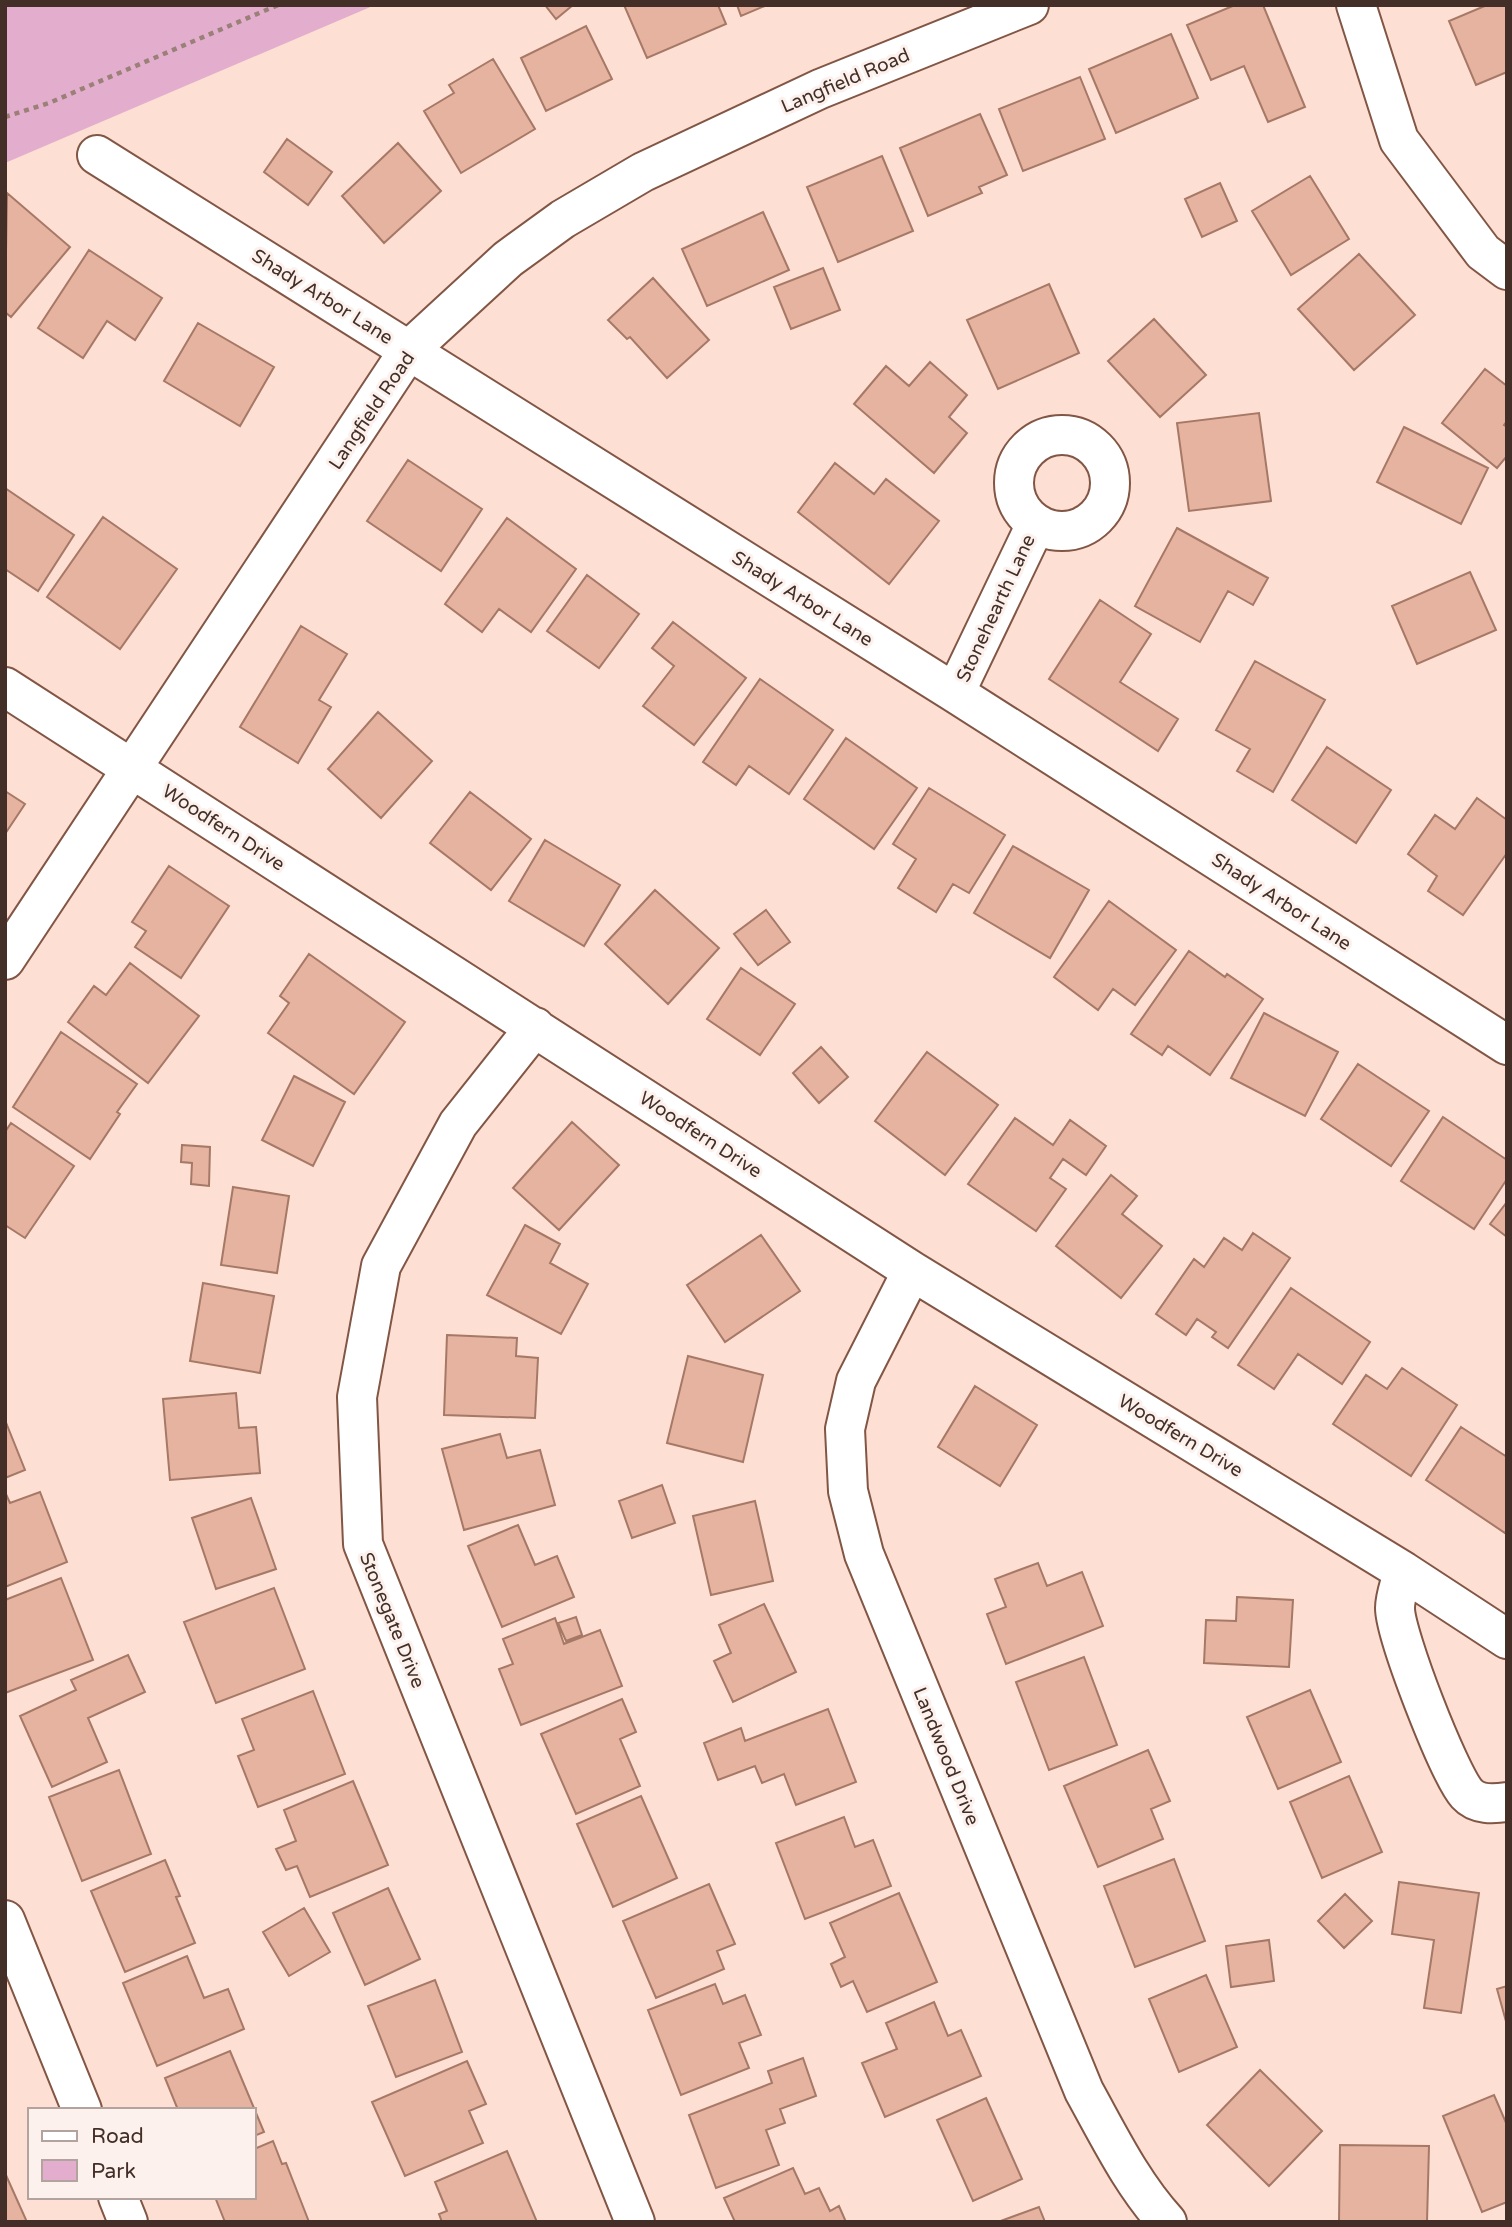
<svg xmlns="http://www.w3.org/2000/svg" width="1512" height="2227" font-family="'Varela Round',sans-serif">
<style>
.green{fill:#e3adce}
.building{fill:#e5b3a0;stroke:#a67866;stroke-width:2}
.lines{fill:none;stroke-linecap:round;stroke-linejoin:round}
.street-casing{stroke:#815645;stroke-width:42}
.path{stroke:#9a8077;stroke-width:4.5;stroke-dasharray:5 5;stroke-linecap:butt}
.street{stroke:#fff;stroke-width:38}
.labels{text-anchor:middle;stroke-width:6;stroke-linejoin:round;paint-order:stroke}
.street-label{font-size:19px;fill:#432f27;stroke:#fcf1ed}
</style>
<rect width="100%" height="100%" fill="#fedfd3"/>
<path class="green" d="M 5,5 L 375,5 L 5,163 Z"/>
<path class="building" d="M 545,5 L 573,5 L 556,19 Z
M 624,5 L 718,5 L 726,24 L 647,58 Z
M 737,5 L 767,5 L 741,16 Z
M 1235,5 L 1263,5 L 1305,107 L 1268,122 L 1244,66 L 1211,80 L 1187,25 Z
M 1487,5 L 1507,5 L 1507,72 L 1476,85 L 1449,21 Z
M 586,26 L 612,79 L 546,111 L 521,58 Z
M 1171,34 L 1198,98 L 1116,133 L 1089,69 Z
M 493,59 L 535,129 L 461,173 L 424,111 L 454,93 L 449,85 Z
M 1080,77 L 1105,139 L 1023,171 L 999,109 Z
M 980,114 L 1007,175 L 979,187 L 982,193 L 928,216 L 900,148 Z
M 287,139 L 332,172 L 308,205 L 264,172 Z
M 398,143 L 441,191 L 384,243 L 342,196 Z
M 882,156 L 913,231 L 838,262 L 807,187 Z
M 1310,176 L 1349,239 L 1291,275 L 1252,211 Z
M 1220,183 L 1237,221 L 1202,237 L 1185,199 Z
M 7,193 L 70,247 L 11,317 L 5,312 Z
M 763,212 L 789,270 L 707,306 L 682,249 Z
M 89,250 L 162,298 L 135,340 L 107,321 L 83,358 L 38,328 Z
M 1359,254 L 1415,315 L 1354,370 L 1298,309 Z
M 823,268 L 840,310 L 791,329 L 774,287 Z
M 653,278 L 709,340 L 667,378 L 630,337 L 627,339 L 608,320 Z
M 1049,284 L 1079,353 L 998,389 L 967,320 Z
M 1154,319 L 1206,375 L 1160,417 L 1108,361 Z
M 198,323 L 274,367 L 240,426 L 164,381 Z
M 930,362 L 967,395 L 949,417 L 967,433 L 934,473 L 854,404 L 886,366 L 909,386 Z
M 1485,369 L 1507,386 L 1507,421 L 1504,425 L 1507,427 L 1507,456 L 1497,468 L 1442,423 Z
M 1259,413 L 1271,501 L 1189,511 L 1177,423 Z
M 1404,427 L 1488,468 L 1461,524 L 1377,482 Z
M 408,460 L 482,509 L 441,571 L 367,521 Z
M 835,463 L 874,494 L 886,479 L 939,521 L 889,584 L 798,512 Z
M 5,488 L 74,535 L 38,591 L 5,569 Z
M 103,517 L 177,569 L 120,649 L 47,597 Z
M 507,518 L 576,569 L 531,632 L 499,609 L 482,632 L 445,604 Z
M 1177,528 L 1268,578 L 1253,605 L 1228,591 L 1200,642 L 1135,606 Z
M 1470,572 L 1496,630 L 1417,664 L 1392,606 Z
M 587,575 L 639,614 L 599,668 L 547,631 Z
M 1100,600 L 1151,634 L 1120,682 L 1178,719 L 1158,751 L 1049,679 Z
M 673,622 L 746,678 L 694,745 L 643,706 L 674,666 L 652,648 Z
M 301,626 L 347,654 L 319,700 L 331,707 L 298,763 L 240,727 Z
M 1255,661 L 1325,700 L 1273,792 L 1237,771 L 1250,749 L 1216,730 Z
M 760,679 L 833,730 L 789,794 L 749,766 L 736,785 L 703,762 Z
M 378,712 L 432,761 L 381,818 L 328,769 Z
M 846,738 L 917,788 L 874,849 L 804,799 Z
M 1327,747 L 1391,790 L 1356,843 L 1292,800 Z
M 929,788 L 1005,835 L 969,893 L 953,884 L 936,912 L 898,888 L 916,859 L 893,844 Z
M 5,791 L 25,804 L 5,834 Z
M 470,792 L 531,839 L 491,890 L 430,843 Z
M 1477,798 L 1507,820 L 1507,853 L 1463,915 L 1428,891 L 1437,876 L 1408,854 L 1435,815 L 1455,829 Z
M 545,840 L 620,885 L 584,946 L 509,901 Z
M 1013,846 L 1089,890 L 1050,958 L 974,913 Z
M 169,866 L 229,906 L 181,978 L 135,947 L 146,931 L 132,922 Z
M 655,890 L 719,948 L 668,1004 L 605,944 Z
M 1109,901 L 1176,950 L 1135,1005 L 1113,989 L 1098,1010 L 1054,977 Z
M 766,910 L 790,942 L 758,965 L 734,934 Z
M 1189,951 L 1225,977 L 1227,974 L 1263,999 L 1210,1075 L 1168,1046 L 1162,1055 L 1131,1034 Z
M 309,954 L 405,1022 L 354,1094 L 268,1033 L 289,1003 L 280,996 Z
M 130,963 L 199,1016 L 148,1083 L 68,1022 L 94,986 L 106,995 Z
M 741,968 L 795,1004 L 760,1055 L 707,1019 Z
M 1264,1013 L 1338,1052 L 1305,1116 L 1231,1078 Z
M 61,1032 L 137,1084 L 117,1112 L 120,1114 L 90,1159 L 13,1107 Z
M 821,1047 L 848,1077 L 819,1103 L 793,1073 Z
M 927,1052 L 998,1105 L 945,1175 L 875,1121 Z
M 1358,1064 L 1429,1111 L 1391,1166 L 1321,1119 Z
M 294,1076 L 345,1102 L 313,1166 L 262,1140 Z
M 1443,1117 L 1507,1160 L 1507,1179 L 1474,1229 L 1401,1181 Z
M 1015,1118 L 1053,1145 L 1070,1120 L 1106,1146 L 1086,1175 L 1063,1159 L 1050,1178 L 1066,1189 L 1036,1231 L 968,1184 Z
M 572,1122 L 619,1165 L 559,1230 L 513,1188 Z
M 11,1123 L 74,1166 L 25,1238 L 5,1225 L 5,1132 Z
M 182,1145 L 210,1147 L 209,1186 L 191,1184 L 192,1163 L 181,1162 Z
M 1111,1175 L 1137,1196 L 1122,1214 L 1162,1246 L 1121,1298 L 1056,1246 Z
M 233,1187 L 289,1196 L 277,1273 L 221,1265 Z
M 1507,1202 L 1507,1237 L 1490,1224 Z
M 525,1225 L 560,1244 L 550,1263 L 588,1284 L 561,1334 L 487,1295 Z
M 1253,1233 L 1290,1258 L 1228,1348 L 1212,1337 L 1216,1332 L 1197,1319 L 1186,1335 L 1156,1314 L 1194,1259 L 1204,1267 L 1224,1238 L 1242,1250 Z
M 761,1235 L 800,1291 L 725,1342 L 687,1285 Z
M 203,1283 L 274,1296 L 260,1373 L 190,1361 Z
M 1291,1288 L 1370,1342 L 1342,1384 L 1298,1354 L 1274,1389 L 1238,1365 Z
M 447,1335 L 517,1338 L 516,1356 L 538,1358 L 535,1418 L 444,1415 Z
M 688,1356 L 763,1375 L 743,1462 L 667,1443 Z
M 1402,1368 L 1457,1405 L 1411,1476 L 1333,1424 L 1366,1375 L 1387,1389 Z
M 975,1386 L 1037,1425 L 1000,1486 L 938,1447 Z
M 236,1393 L 239,1428 L 256,1427 L 260,1473 L 170,1480 L 163,1399 Z
M 5,1420 L 25,1470 L 5,1478 Z
M 1461,1427 L 1507,1457 L 1507,1530 L 1505,1533 L 1426,1480 Z
M 500,1434 L 507,1458 L 540,1450 L 555,1505 L 464,1530 L 442,1449 Z
M 662,1485 L 675,1523 L 632,1538 L 619,1501 Z
M 5,1492 L 10,1503 L 40,1492 L 67,1562 L 5,1587 Z
M 251,1498 L 276,1569 L 216,1589 L 192,1518 Z
M 755,1501 L 773,1581 L 711,1595 L 693,1516 Z
M 518,1525 L 535,1565 L 557,1556 L 574,1597 L 502,1627 L 468,1546 Z
M 1038,1563 L 1047,1586 L 1082,1572 L 1103,1626 L 1006,1664 L 987,1614 L 1006,1607 L 995,1579 Z
M 61,1578 L 93,1660 L 5,1693 L 5,1600 Z
M 274,1588 L 305,1669 L 216,1703 L 184,1622 Z
M 1237,1597 L 1293,1600 L 1289,1667 L 1204,1663 L 1206,1620 L 1236,1621 Z
M 764,1604 L 796,1672 L 733,1702 L 714,1661 L 731,1653 L 719,1625 Z
M 576,1617 L 582,1635 L 566,1641 L 558,1623 Z
M 555,1618 L 564,1644 L 600,1630 L 622,1686 L 521,1725 L 499,1669 L 513,1664 L 503,1639 Z
M 128,1655 L 145,1692 L 88,1718 L 107,1762 L 52,1787 L 20,1716 L 76,1690 L 71,1680 Z
M 1084,1657 L 1117,1745 L 1049,1770 L 1016,1682 Z
M 1310,1690 L 1341,1762 L 1278,1789 L 1247,1717 Z
M 313,1691 L 345,1774 L 258,1807 L 238,1756 L 254,1750 L 242,1719 Z
M 622,1699 L 636,1732 L 620,1739 L 640,1786 L 576,1814 L 541,1734 Z
M 828,1709 L 856,1782 L 796,1805 L 784,1774 L 762,1783 L 755,1766 L 718,1780 L 704,1743 L 741,1728 L 745,1741 Z
M 1148,1750 L 1170,1801 L 1151,1809 L 1163,1839 L 1098,1867 L 1064,1786 Z
M 119,1770 L 151,1854 L 82,1881 L 49,1797 Z
M 1349,1776 L 1382,1852 L 1322,1878 L 1290,1802 Z
M 353,1781 L 388,1865 L 310,1897 L 297,1866 L 286,1870 L 276,1849 L 296,1841 L 284,1810 Z
M 641,1796 L 677,1878 L 613,1907 L 577,1824 Z
M 844,1817 L 855,1847 L 873,1840 L 891,1886 L 805,1919 L 776,1843 Z
M 1174,1859 L 1205,1941 L 1135,1967 L 1104,1886 Z
M 165,1860 L 180,1896 L 176,1897 L 195,1943 L 125,1972 L 91,1891 Z
M 1399,1882 L 1479,1893 L 1461,2013 L 1424,2008 L 1434,1940 L 1392,1934 Z
M 709,1884 L 735,1944 L 717,1951 L 724,1969 L 656,1998 L 623,1921 Z
M 388,1888 L 420,1959 L 365,1985 L 333,1913 Z
M 899,1893 L 937,1982 L 867,2012 L 853,1981 L 841,1987 L 831,1964 L 845,1957 L 830,1923 Z
M 1345,1894 L 1372,1921 L 1344,1948 L 1318,1921 Z
M 304,1908 L 330,1952 L 289,1976 L 263,1932 Z
M 1269,1940 L 1274,1981 L 1231,1987 L 1226,1946 Z
M 187,1956 L 204,1998 L 228,1989 L 244,2029 L 157,2066 L 123,1983 Z
M 1206,1975 L 1237,2047 L 1179,2072 L 1149,1999 Z
M 435,1980 L 462,2052 L 396,2077 L 368,2006 Z
M 715,1984 L 723,2004 L 745,1995 L 761,2035 L 739,2043 L 749,2068 L 681,2095 L 648,2010 Z
M 1507,1986 L 1507,2025 L 1497,1989 Z
M 934,2002 L 948,2036 L 961,2030 L 981,2076 L 885,2117 L 862,2063 L 897,2049 L 886,2023 Z
M 230,2051 L 264,2132 L 254,2136 L 254,2110 L 178,2110 L 165,2078 Z
M 803,2058 L 816,2096 L 780,2109 L 785,2123 L 766,2130 L 779,2165 L 716,2188 L 689,2115 L 772,2083 L 768,2071 Z
M 467,2061 L 486,2104 L 469,2111 L 483,2143 L 405,2176 L 372,2102 Z
M 1260,2070 L 1322,2131 L 1269,2186 L 1207,2125 Z
M 1494,2095 L 1507,2125 L 1507,2202 L 1482,2212 L 1443,2116 Z
M 986,2098 L 1022,2179 L 973,2201 L 937,2120 Z
M 273,2141 L 282,2164 L 286,2163 L 309,2222 L 225,2222 L 215,2197 L 254,2197 L 254,2149 Z
M 1340,2145 L 1429,2146 L 1427,2222 L 1339,2222 Z
M 507,2151 L 537,2222 L 442,2222 L 439,2214 L 447,2211 L 435,2182 Z
M 793,2168 L 805,2194 L 819,2188 L 830,2211 L 839,2206 L 846,2222 L 735,2222 L 724,2198 Z
M 5,2173 L 27,2222 L 5,2222 Z
M 1039,2207 L 1045,2222 L 998,2222 Z"/>
<g class="lines">
<defs>
<path id="street" d="M 1356,5 L 1399,140 L 1483,252 L 1507,270
M 97,155 L 955,693 L 1507,1045
M1014 483a48 48 0 1 1 96 0a48 48 0 1 1-96 0Z
M 5,687 L 912,1271 L 1403,1571 L 1507,1639
M 955,693 L 1036,524
M 5,960 L 409,350 L 508,259 L 563,219 L 643,172 L 820,89 L 1029,5
M 535,1027 L 458,1124 L 381,1266 L 357,1397 L 363,1544 L 635,2222
M 912,1271 L 856,1381 L 845,1429 L 848,1491 L 864,1554 L 1084,2091 C 1109,2136 1132,2184 1167,2222
M 1403,1571 C 1401,1582 1395,1596 1395,1608 C 1395,1635 1449,1774 1467,1794 C 1477,1805 1493,1804 1507,1802
M 5,1920 L 82,2110
M 118,2197 L 128,2222"/>
</defs>
<use href="#street" class="street-casing"/>
<path class="path" d="M 5,117 L 49,103 L 278,5"/>
<use href="#street" class="street"/>
</g>
<g class="labels">
<g class="street-label">
<text transform="translate(845 80) rotate(-23)" y="7">Langfield Road</text>
<text transform="translate(323 296) rotate(32)" y="7">Shady Arbor Lane</text>
<text transform="translate(371 410) rotate(-56)" y="7">Langfield Road</text>
<text transform="translate(803 598) rotate(32)" y="7">Shady Arbor Lane</text>
<text transform="translate(995 608) rotate(-65)" y="7">Stonehearth Lane</text>
<text transform="translate(224 827) rotate(33)" y="7">Woodfern Drive</text>
<text transform="translate(1282 901) rotate(33)" y="7">Shady Arbor Lane</text>
<text transform="translate(701 1134) rotate(33)" y="7">Woodfern Drive</text>
<text transform="translate(1181 1435) rotate(31)" y="7">Woodfern Drive</text>
<text transform="translate(393 1620) rotate(68)" y="7">Stonegate Drive</text>
<text transform="translate(947 1756) rotate(68)" y="7">Landwood Drive</text>
</g>
</g>
<rect width="1512" height="2227" fill="none" stroke="#432f27" stroke-width="14"/>
<rect x="28" y="2108" width="228" height="91" fill="#fcf1ed" stroke="#b2a39e" stroke-width="2"/>
<rect x="42" y="2131" width="35" height="10" fill="#ffffff" stroke="#b2a39e" stroke-width="2"/>
<text x="91" y="2143" font-size="21" fill="#432f27">Road</text>
<rect x="42" y="2160" width="35" height="21" fill="#e3adce" stroke="#b2a39e" stroke-width="2"/>
<text x="91" y="2178" font-size="21" fill="#432f27">Park</text>
</svg>
